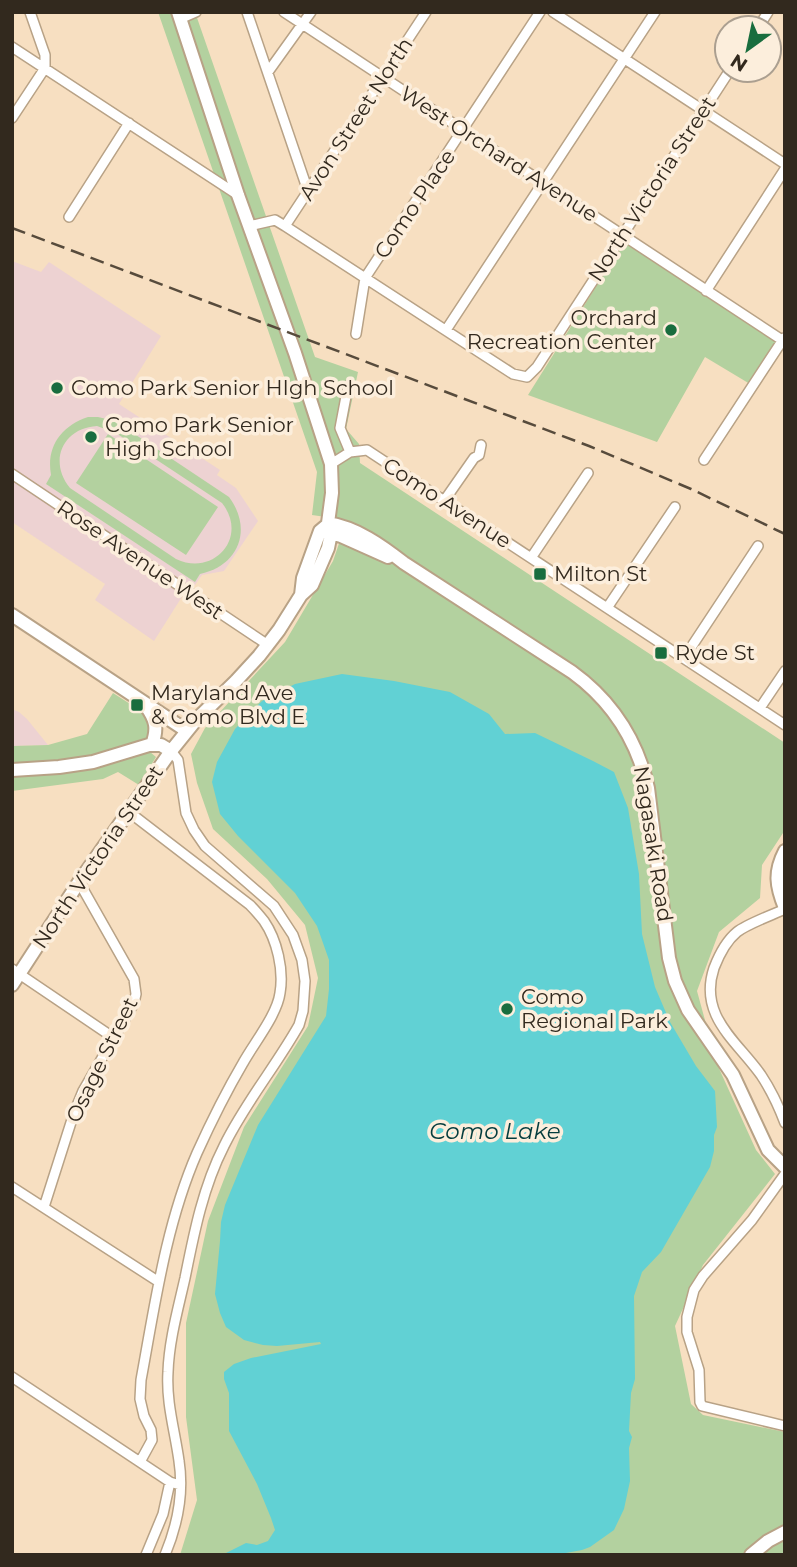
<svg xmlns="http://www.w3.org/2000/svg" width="797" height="1567" font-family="Montserrat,sans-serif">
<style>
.education{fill:#edd2d2}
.green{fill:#b3d19f;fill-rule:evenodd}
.water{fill:#61d1d4}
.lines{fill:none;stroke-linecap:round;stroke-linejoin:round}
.street-casing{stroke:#b8a286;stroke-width:12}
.secondary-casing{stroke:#b8a286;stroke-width:16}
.street{stroke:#fff;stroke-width:9}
.secondary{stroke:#fff;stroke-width:12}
.rail{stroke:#574b3c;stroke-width:2.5;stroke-dasharray:14 7;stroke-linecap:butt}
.poi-dot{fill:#196d3e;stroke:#fceedc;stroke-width:2.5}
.labels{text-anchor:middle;stroke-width:7;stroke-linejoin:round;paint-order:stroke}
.street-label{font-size:21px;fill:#32291e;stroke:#fceedc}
.poi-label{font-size:21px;fill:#32291e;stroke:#fceedc;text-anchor:start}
.water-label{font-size:23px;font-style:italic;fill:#043c3d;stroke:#fceedc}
</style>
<rect width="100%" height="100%" fill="#f7dfc1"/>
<path class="education" d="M 12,261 L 41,272 L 49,262 L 161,336 L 119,404 L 220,470 L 217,475 L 236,488 L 258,521 L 224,571 L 202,575 L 195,585 L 185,592 L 154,641 L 95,600 L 105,584 L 12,522 Z
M 12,709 L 19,712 L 27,719 L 48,745 L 12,746 Z"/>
<path class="green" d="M 158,12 L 195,12 L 315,357 L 358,372 L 346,429 L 359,444 L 360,463 L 785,743 L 785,830 L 762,865 L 760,898 L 719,932 L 697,991 L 717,1064 L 756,1150 L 775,1174 L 703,1265 L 675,1326 L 691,1404 L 703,1415 L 785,1432 L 785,1555 L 180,1555 L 197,1500 L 186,1417 L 186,1323 L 208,1221 L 244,1127 L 308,1026 L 318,978 L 305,925 L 267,879 L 213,829 L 197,783 L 191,754 L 205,728 L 285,642 L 333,561 L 347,520 L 312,515 L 317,472 Z
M 624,242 L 777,342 L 750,384 L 705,357 L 657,442 L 528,395 Z
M 88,417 L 98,417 L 115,421 L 229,497 C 253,529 239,566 200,574 L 195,582 L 46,484 L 51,475 C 46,447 61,426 88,417 ZM 97,426 L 116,433 L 222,503 C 249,537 214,577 176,559 L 70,488 C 48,461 63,428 97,426 Z
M 108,434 L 218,507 L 186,555 L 76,483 Z
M 113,693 L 149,716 L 151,731 L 148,737 L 150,752 L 156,757 L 139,785 L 118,772 L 103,779 L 12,791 L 12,746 L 48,745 L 87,734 Z"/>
<path class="water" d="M 342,674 L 394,681 L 450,692 L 489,714 L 505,734 L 535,733 L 593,761 L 614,772 L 628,808 L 639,874 L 642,934 L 655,987 L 670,1022 L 696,1066 L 715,1091 L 717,1127 L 714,1135 L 714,1151 L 710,1167 L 661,1252 L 642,1272 L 634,1296 L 635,1379 L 631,1393 L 629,1431 L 632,1437 L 629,1448 L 630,1481 L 624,1509 L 614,1530 L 590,1547 L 582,1550 L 555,1555 L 222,1555 L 246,1543 L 257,1545 L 268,1541 L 275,1530 L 271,1518 L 257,1484 L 229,1431 L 229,1393 L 224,1379 L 224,1372 L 234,1364 L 251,1358 L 321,1344 L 320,1342 L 277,1346 L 263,1345 L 244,1340 L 226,1327 L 220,1313 L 215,1294 L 220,1241 L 221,1222 L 225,1205 L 258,1125 L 326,1016 L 329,989 L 329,960 L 317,926 L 295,893 L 238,836 L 220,814 L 212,782 L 217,762 L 235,729 L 262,701 L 295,684 Z"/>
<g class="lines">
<defs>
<path id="street" d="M 247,12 L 308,191
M 284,12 L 785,342
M 553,12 L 785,164
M 180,19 L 196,12
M 758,28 L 768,12
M 12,47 L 238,195
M 268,72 L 311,12
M 12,118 L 45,68 L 45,55 L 30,12
M 69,217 L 129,123
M 249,226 L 275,220 L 285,226 L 513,374 L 527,377 L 537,367 L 730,70
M 285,226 L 426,12
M 706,291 L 785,169
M 446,330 L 655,12
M 356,334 L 365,278 L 540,12
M 348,386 L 340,428 L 350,452
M 704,460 L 784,338
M 331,464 L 350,452 L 367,450 L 785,725
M 12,474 L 268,645
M 444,501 L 474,458 L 479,455 L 481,445
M 531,558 L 588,473
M 607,608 L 675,507
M 684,658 L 758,546
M 760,708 L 785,671
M 129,812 L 250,905 C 255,910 260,916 264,921 C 277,940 284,970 280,993 C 277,1015 254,1043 243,1063 C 226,1092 211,1122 197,1153 C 166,1224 155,1304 141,1380 L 140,1399 L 144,1416 L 151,1430 L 152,1440 L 140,1462
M 785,909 C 772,915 747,924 737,932 C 726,941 719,955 714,968 C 698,1016 737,1041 761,1075 C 771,1090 779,1107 785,1123
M 12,969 L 114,1038
M 785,1174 L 752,1220 L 703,1276 L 694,1290 L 687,1317 L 687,1332 L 699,1370 L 700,1402 L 702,1406 L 785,1426
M 12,1187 L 159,1282
M 44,1207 L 74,1113 L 83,1091 L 134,1003 L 136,994 L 134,979 L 79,882
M 12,1377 L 170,1482 L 180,1485
M 146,1555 L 163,1514 L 170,1482
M 165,1555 C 177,1526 184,1493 179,1461 C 175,1431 166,1403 168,1372 C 169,1341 178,1309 185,1278 C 194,1233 203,1187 224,1146 C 245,1103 276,1066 299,1025 L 303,1011 L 305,981 L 302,960 L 293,935 L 274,906 L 205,846 L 194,830 L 186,813 L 178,760 L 171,751"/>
<path id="secondary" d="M 328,523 C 357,528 381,545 404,563 L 572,672 C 612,701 637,740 648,788 L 669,958 L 675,981 L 688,1010 L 733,1075 L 768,1150 L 785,1167
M 320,531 L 341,536 L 388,557
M 301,595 L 303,578 L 320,531 L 326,526
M 12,615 L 187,731
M 146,706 C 156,720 158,728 152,745
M 12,770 L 59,767 L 93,762 L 149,745 L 161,745 L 171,751
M 785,851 C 774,872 776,886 785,908
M 12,985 L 79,882 L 171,751 L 196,720 L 236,681 L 259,656 L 279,630 L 301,595 L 312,585 L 328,548 L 331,533 L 328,523 L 332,493 L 331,464 L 295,353 L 238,195 L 178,12
M 751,1555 L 768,1541 L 785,1532"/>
</defs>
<use href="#street" class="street-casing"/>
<use href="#secondary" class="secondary-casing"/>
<use href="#street" class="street"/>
<use href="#secondary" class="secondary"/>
<path class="rail" d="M 12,228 L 589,446 L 691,489 L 785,534"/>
</g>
<g class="poi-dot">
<circle cx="671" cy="330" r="7"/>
<circle cx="57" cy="388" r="7"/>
<circle cx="91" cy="437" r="7"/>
<rect x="533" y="567" width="14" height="14" rx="3.5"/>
<rect x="654" y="646" width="14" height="14" rx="3.5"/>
<rect x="130" y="698" width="14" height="14" rx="3.5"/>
<circle cx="507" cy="1009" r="7"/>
</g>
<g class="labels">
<g class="street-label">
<text transform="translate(356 119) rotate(-57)" y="7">Avon Street North</text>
<text transform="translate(499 154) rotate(33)" y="7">West Orchard Avenue</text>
<text transform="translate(652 189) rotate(-57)" y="7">North Victoria Street</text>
<text transform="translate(415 204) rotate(-56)" y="7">Como Place</text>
<text transform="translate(447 503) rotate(33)" y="7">Como Avenue</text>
<text transform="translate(140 560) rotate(34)" y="7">Rose Avenue West</text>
<text transform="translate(653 844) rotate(81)" y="7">Nagasaki Road</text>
<text transform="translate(98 857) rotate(-56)" y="7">North Victoria Street</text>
<text transform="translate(102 1060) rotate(-64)" y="7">Osage Street</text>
</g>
<g class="poi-label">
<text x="657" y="325" text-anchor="end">Orchard<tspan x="657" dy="24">Recreation Center</tspan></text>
<text x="71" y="395">Como Park Senior HIgh School</text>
<text x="105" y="432">Como Park Senior<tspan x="105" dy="24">High School</tspan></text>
<text x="554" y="581">Milton St</text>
<text x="675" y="660">Ryde St</text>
<text x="151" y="700">Maryland Ave<tspan x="151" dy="24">&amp; Como Blvd E</tspan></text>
<text x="521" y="1004">Como<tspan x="521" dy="24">Regional Park</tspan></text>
</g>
<g class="water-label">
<text x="495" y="1139">Como Lake</text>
</g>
</g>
<rect width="797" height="1567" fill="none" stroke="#32291e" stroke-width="28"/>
<g transform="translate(748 49) rotate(213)"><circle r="33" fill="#fceedc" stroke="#ab9f90" stroke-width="2"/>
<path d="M0-5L12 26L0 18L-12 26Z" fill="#196d3e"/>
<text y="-10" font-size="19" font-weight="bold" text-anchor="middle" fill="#32291e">N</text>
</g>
</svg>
